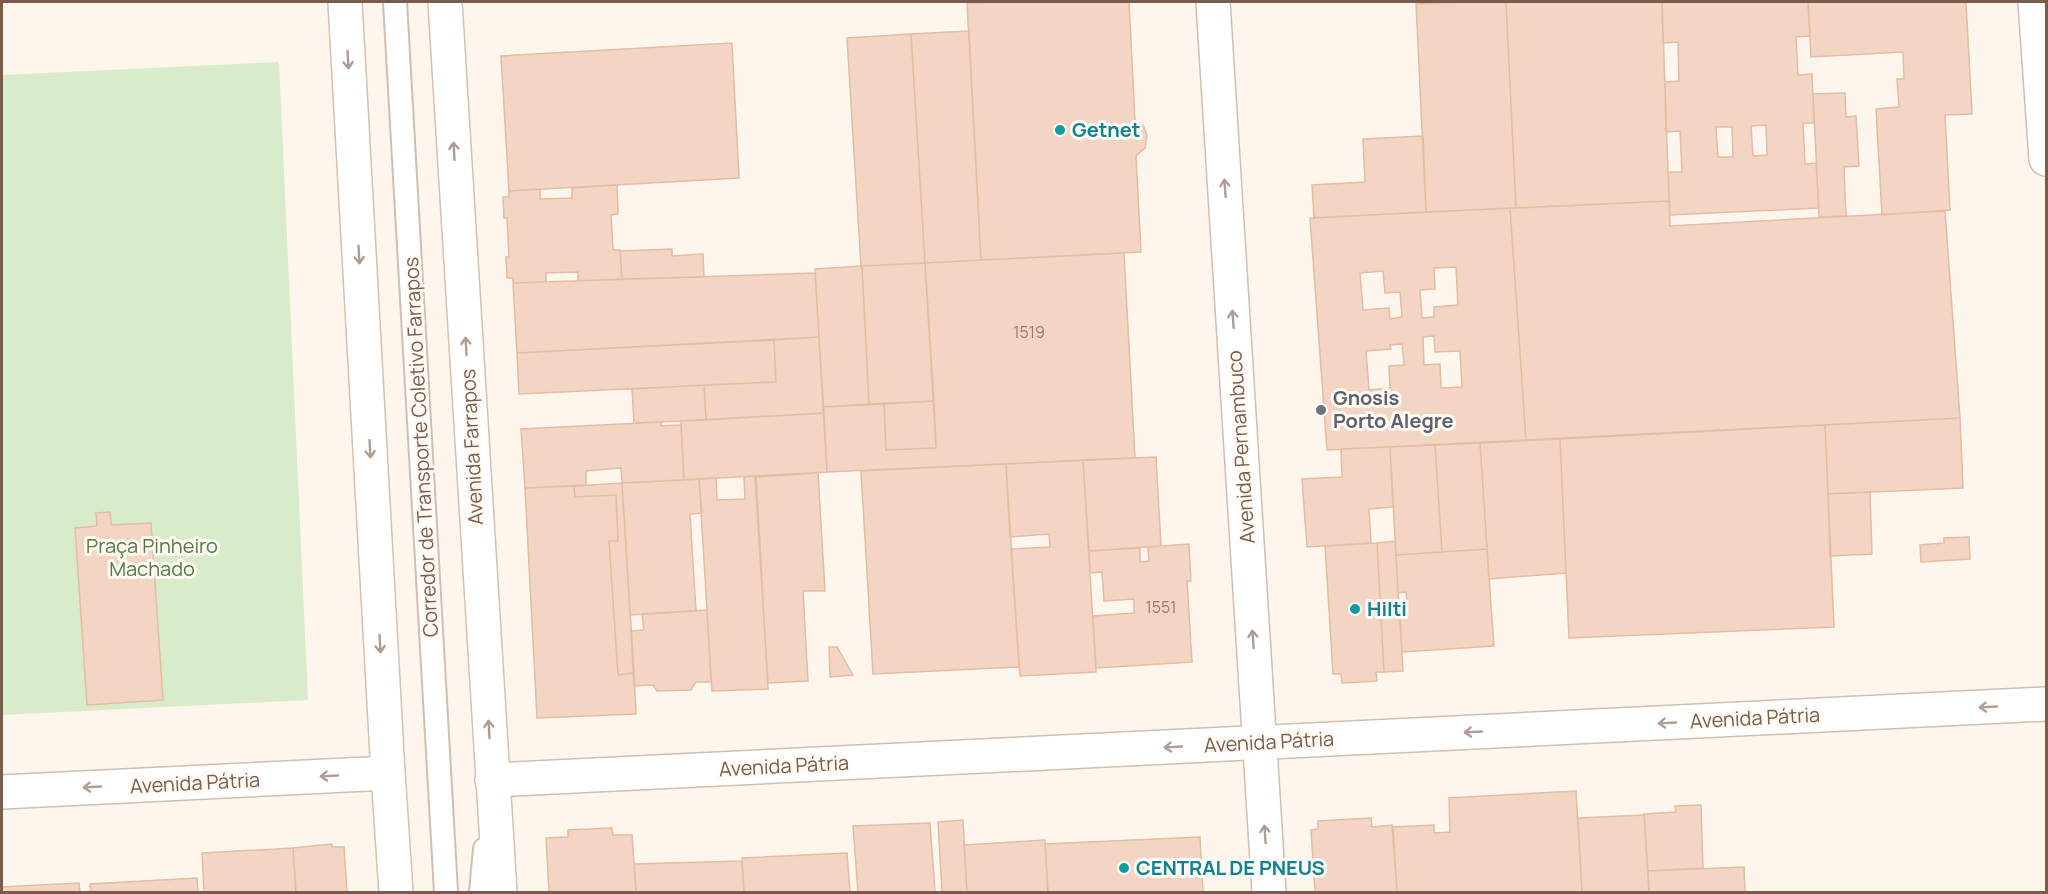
<svg xmlns="http://www.w3.org/2000/svg" width="2048" height="894" font-family="Manrope,sans-serif">
<style>
.green{fill:#d8ecc9}
.building{fill:#f3d5c3;stroke:#e6bba3;stroke-width:1.5;fill-rule:evenodd}
.lines{fill:none;stroke-linecap:round;stroke-linejoin:round}
.service-casing{stroke:#d1beb0;stroke-width:26}
.minor-casing{stroke:#d1beb0;stroke-width:36}
.tertiary-casing{stroke:#d1beb0;stroke-width:36}
.secondary-casing{stroke:#d6c0b0;stroke-width:36}
.service{stroke:#fff;stroke-width:22}
.minor{stroke:#fff;stroke-width:33}
.tertiary{stroke:#fff;stroke-width:33}
.secondary{stroke:#fff;stroke-width:33}
.oneway{stroke:#af9d94}
.culture-dot{fill:#0f9aa8;stroke:#fffaf3;stroke-width:2}
.worship-dot{fill:#6b7280;stroke:#fffaf3;stroke-width:2}
.labels{text-anchor:middle;stroke-width:6;stroke-linejoin:round;paint-order:stroke}
.number-label{font-size:16px;fill:#987a6a}
.culture-label{font-size:20px;font-weight:bold;fill:#0d838f;stroke:#fffaf3;text-anchor:start}
.worship-label{font-size:20px;font-weight:bold;fill:#5b616d;stroke:#fffaf3;text-anchor:start}
.street-label{font-size:20px;fill:#7a5c4d;stroke:#fffaf3}
.park-label{font-size:20px;fill:#537a41;stroke:#fffaf3}
</style>
<rect width="100%" height="100%" fill="#fdf6ec"/>
<path class="green" d="M 279,62 L 308,700 L 2,715 L 2,75 Z"/>
<path class="building" d="M 996,2 L 1129,2 L 1135,120 L 1143,125 L 1147,135 L 1145,148 L 1136,156 L 1141,252 L 981,260 L 967,3 Z
M 1462,2 L 1506,2 L 1516,208 L 1426,212 L 1416,4 Z
M 1506,2 L 1662,2 L 1669,201 L 1516,208 Z
M 1662,2 L 1808,2 L 1810,36 L 1796,37 L 1798,75 L 1812,74 L 1814,123 L 1803,123 L 1805,164 L 1816,163 L 1819,208 L 1670,215 L 1668,172 L 1682,172 L 1680,131 L 1666,132 L 1665,82 L 1679,81 L 1678,42 L 1663,43 ZM 1766,125 L 1767,155 L 1753,156 L 1751,126 ZM 1716,127 L 1732,127 L 1733,157 L 1718,157 Z
M 1808,2 L 1966,2 L 1972,114 L 1945,115 L 1950,210 L 1882,215 L 1876,109 L 1899,107 L 1897,79 L 1904,79 L 1903,52 L 1811,57 Z
M 969,31 L 981,260 L 925,263 L 911,34 Z
M 911,34 L 925,263 L 861,266 L 847,38 Z
M 732,43 L 739,178 L 509,191 L 501,56 Z
M 1845,93 L 1846,117 L 1856,116 L 1859,166 L 1844,167 L 1846,216 L 1819,217 L 1813,94 Z
M 1423,136 L 1426,212 L 1314,218 L 1312,185 L 1365,182 L 1363,139 Z
M 617,185 L 618,214 L 611,215 L 613,250 L 620,250 L 622,279 L 578,281 L 578,272 L 546,273 L 546,282 L 513,283 L 513,278 L 507,278 L 506,257 L 509,257 L 507,218 L 504,218 L 503,197 L 509,197 L 509,191 L 540,189 L 540,199 L 572,198 L 572,188 Z
M 1669,201 L 1670,226 L 1945,211 L 1960,418 L 1526,440 L 1510,208 Z
M 1510,208 L 1526,440 L 1327,450 L 1310,218 ZM 1456,267 L 1458,305 L 1434,307 L 1434,317 L 1422,318 L 1420,290 L 1435,289 L 1434,268 ZM 1383,271 L 1385,293 L 1400,292 L 1402,317 L 1390,319 L 1389,308 L 1363,310 L 1360,273 ZM 1434,336 L 1435,352 L 1460,351 L 1462,387 L 1441,388 L 1440,364 L 1424,365 L 1423,337 ZM 1402,344 L 1404,365 L 1389,366 L 1390,388 L 1369,390 L 1366,351 L 1391,349 L 1390,345 Z
M 672,249 L 672,256 L 703,254 L 704,277 L 622,279 L 620,251 Z
M 1124,253 L 1135,458 L 827,472 L 823,407 L 884,404 L 886,450 L 936,448 L 925,263 Z
M 925,263 L 934,401 L 869,404 L 862,266 Z
M 862,266 L 869,404 L 823,407 L 815,269 Z
M 815,273 L 819,337 L 517,353 L 513,283 Z
M 819,337 L 824,413 L 706,420 L 704,385 L 776,382 L 774,340 Z
M 774,340 L 776,382 L 519,394 L 517,353 Z
M 704,385 L 706,420 L 634,423 L 632,389 Z
M 934,401 L 936,448 L 886,450 L 884,404 Z
M 824,413 L 827,472 L 684,480 L 681,421 Z
M 1960,418 L 1963,488 L 1828,494 L 1825,425 Z
M 661,422 L 661,426 L 681,425 L 684,480 L 622,483 L 621,468 L 586,471 L 586,485 L 525,488 L 521,429 Z
M 1825,425 L 1834,627 L 1569,638 L 1560,439 Z
M 1560,439 L 1566,573 L 1489,579 L 1480,443 Z
M 1480,443 L 1487,549 L 1442,552 L 1435,445 Z
M 1435,445 L 1442,552 L 1396,555 L 1390,447 Z
M 1390,447 L 1393,507 L 1369,509 L 1371,543 L 1307,547 L 1302,479 L 1342,477 L 1341,449 Z
M 1156,457 L 1161,546 L 1089,551 L 1083,460 Z
M 1083,460 L 1096,672 L 1020,676 L 1011,549 L 1050,547 L 1049,534 L 1010,537 L 1006,464 Z
M 1006,464 L 1019,667 L 873,674 L 861,471 Z
M 818,473 L 825,591 L 803,591 L 808,681 L 768,683 L 755,477 Z
M 756,476 L 768,689 L 712,691 L 699,479 L 716,478 L 717,500 L 745,499 L 744,477 Z
M 699,479 L 702,513 L 690,514 L 696,611 L 630,615 L 622,483 Z
M 622,483 L 634,673 L 618,675 L 609,541 L 618,541 L 616,495 L 575,497 L 574,486 Z
M 574,486 L 575,497 L 616,495 L 618,541 L 609,541 L 618,675 L 634,673 L 636,714 L 537,718 L 525,488 Z
M 1870,492 L 1872,554 L 1830,556 L 1828,494 Z
M 110,512 L 111,525 L 151,523 L 163,700 L 87,705 L 75,528 L 97,526 L 96,513 Z
M 1969,537 L 1970,559 L 1921,562 L 1920,545 L 1944,543 L 1944,538 Z
M 1395,541 L 1403,671 L 1384,672 L 1377,543 Z
M 1377,543 L 1384,672 L 1376,672 L 1377,681 L 1342,683 L 1341,674 L 1333,674 L 1325,546 Z
M 1189,544 L 1191,581 L 1187,581 L 1192,662 L 1096,668 L 1093,616 L 1134,613 L 1134,599 L 1104,601 L 1102,572 L 1090,573 L 1089,551 L 1140,548 L 1140,562 L 1149,561 L 1148,547 Z
M 1487,549 L 1494,646 L 1402,652 L 1399,603 L 1407,603 L 1406,592 L 1398,593 L 1396,555 Z
M 707,610 L 711,682 L 696,682 L 691,690 L 657,691 L 653,685 L 634,686 L 631,631 L 644,630 L 642,614 Z
M 829,647 L 837,647 L 853,675 L 830,677 Z
M 1576,791 L 1582,892 L 1397,892 L 1393,827 L 1434,825 L 1434,833 L 1450,832 L 1449,798 Z
M 1701,805 L 1703,868 L 1648,871 L 1644,814 L 1676,812 L 1675,806 Z
M 1644,815 L 1649,892 L 1582,892 L 1578,818 Z
M 1371,818 L 1372,827 L 1392,825 L 1397,892 L 1315,892 L 1311,830 L 1318,829 L 1318,821 Z
M 963,820 L 967,892 L 942,892 L 938,822 Z
M 930,823 L 935,892 L 858,892 L 853,826 Z
M 612,828 L 613,835 L 632,835 L 636,892 L 549,892 L 546,838 L 568,837 L 568,830 Z
M 1200,837 L 1203,892 L 1048,892 L 1045,844 Z
M 1045,840 L 1048,892 L 967,892 L 964,845 Z
M 332,844 L 332,847 L 344,847 L 347,892 L 296,892 L 293,848 Z
M 293,848 L 296,892 L 204,892 L 202,853 Z
M 847,853 L 850,892 L 744,892 L 742,858 Z
M 742,861 L 744,892 L 636,892 L 634,864 Z
M 1744,867 L 1745,892 L 1649,892 L 1648,871 Z
M 197,878 L 198,892 L 91,892 L 90,884 Z
M 79,883 L 80,892 L 2,892 L 2,887 Z"/>
<g class="lines">
<defs>
<path id="service" d="M 395,2 L 446,892
M 481,892 L 485,849"/>
<path id="minor" d="M 2035,2 L 2046,159
M 492,780 L 2046,704
M 2,792 L 388,773"/>
<path id="tertiary" d="M 1213,2 L 1269,892"/>
<path id="secondary" d="M 345,2 L 388,773 L 396,892
M 445,2 L 500,892"/>
</defs>
<use href="#service" class="service-casing"/>
<use href="#minor" class="minor-casing"/>
<use href="#tertiary" class="tertiary-casing"/>
<use href="#secondary" class="secondary-casing"/>
<use href="#service" class="service"/>
<use href="#minor" class="minor"/>
<use href="#tertiary" class="tertiary"/>
<use href="#secondary" class="secondary"/>
</g>
<defs><path id="oneway-shaft" d="M-6 0H5M1.5-3L5.5 0L1.5 3" fill="none" stroke-width="1.6" stroke-linecap="round" stroke-linejoin="round" transform="scale(1.5)"/></defs>
<g class="oneway">
<use href="#oneway-shaft" transform="translate(348 60) rotate(87)"/>
<use href="#oneway-shaft" transform="translate(454 151) rotate(-93)"/>
<use href="#oneway-shaft" transform="translate(1225 188) rotate(-94)"/>
<use href="#oneway-shaft" transform="translate(359 255) rotate(87)"/>
<use href="#oneway-shaft" transform="translate(1233 319) rotate(-94)"/>
<use href="#oneway-shaft" transform="translate(466 346) rotate(-93)"/>
<use href="#oneway-shaft" transform="translate(370 449) rotate(87)"/>
<use href="#oneway-shaft" transform="translate(1253 639) rotate(-94)"/>
<use href="#oneway-shaft" transform="translate(380 644) rotate(87)"/>
<use href="#oneway-shaft" transform="translate(1988 707) rotate(177)"/>
<use href="#oneway-shaft" transform="translate(1667 723) rotate(177)"/>
<use href="#oneway-shaft" transform="translate(489 729) rotate(-93)"/>
<use href="#oneway-shaft" transform="translate(1473 732) rotate(177)"/>
<use href="#oneway-shaft" transform="translate(1173 747) rotate(177)"/>
<use href="#oneway-shaft" transform="translate(329 776) rotate(177)"/>
<use href="#oneway-shaft" transform="translate(92 787) rotate(177)"/>
<use href="#oneway-shaft" transform="translate(1265 834) rotate(-94)"/>
</g>
<g class="culture-dot">
<circle cx="1060" cy="130" r="6"/>
<circle cx="1355" cy="609" r="6"/>
<circle cx="1124" cy="868" r="6"/>
</g>
<circle class="worship-dot" cx="1321" cy="410" r="6"/>
<g class="labels">
<g class="number-label">
<text x="1029" y="338">1519</text>
<text x="1161" y="613">1551</text>
</g>
<g class="culture-label">
<text x="1072" y="137">Getnet</text>
<text x="1367" y="616">Hilti</text>
<text x="1136" y="875">CENTRAL DE PNEUS</text>
</g>
<g class="worship-label">
<text x="1333" y="405">Gnosis<tspan x="1333" dy="23">Porto Alegre</tspan></text>
</g>
<g class="street-label">
<text transform="translate(421 447) rotate(-93)" y="7">Corredor de Transporte Coletivo Farrapos</text>
<text transform="translate(472 447) rotate(-93)" y="7">Avenida Farrapos</text>
<text transform="translate(1241 447) rotate(-94)" y="7">Avenida Pernambuco</text>
<text transform="translate(1755 718) rotate(-3)" y="7">Avenida Pátria</text>
<text transform="translate(1269 742) rotate(-3)" y="7">Avenida Pátria</text>
<text transform="translate(784 766) rotate(-3)" y="7">Avenida Pátria</text>
<text transform="translate(195 783) rotate(-3)" y="7">Avenida Pátria</text>
</g>
<g class="park-label">
<text x="152" y="553">Praça Pinheiro<tspan x="152" dy="23">Machado</tspan></text>
</g>
</g>
<rect width="2048" height="894" fill="none" stroke="#7a5c4d" stroke-width="6"/>
</svg>
